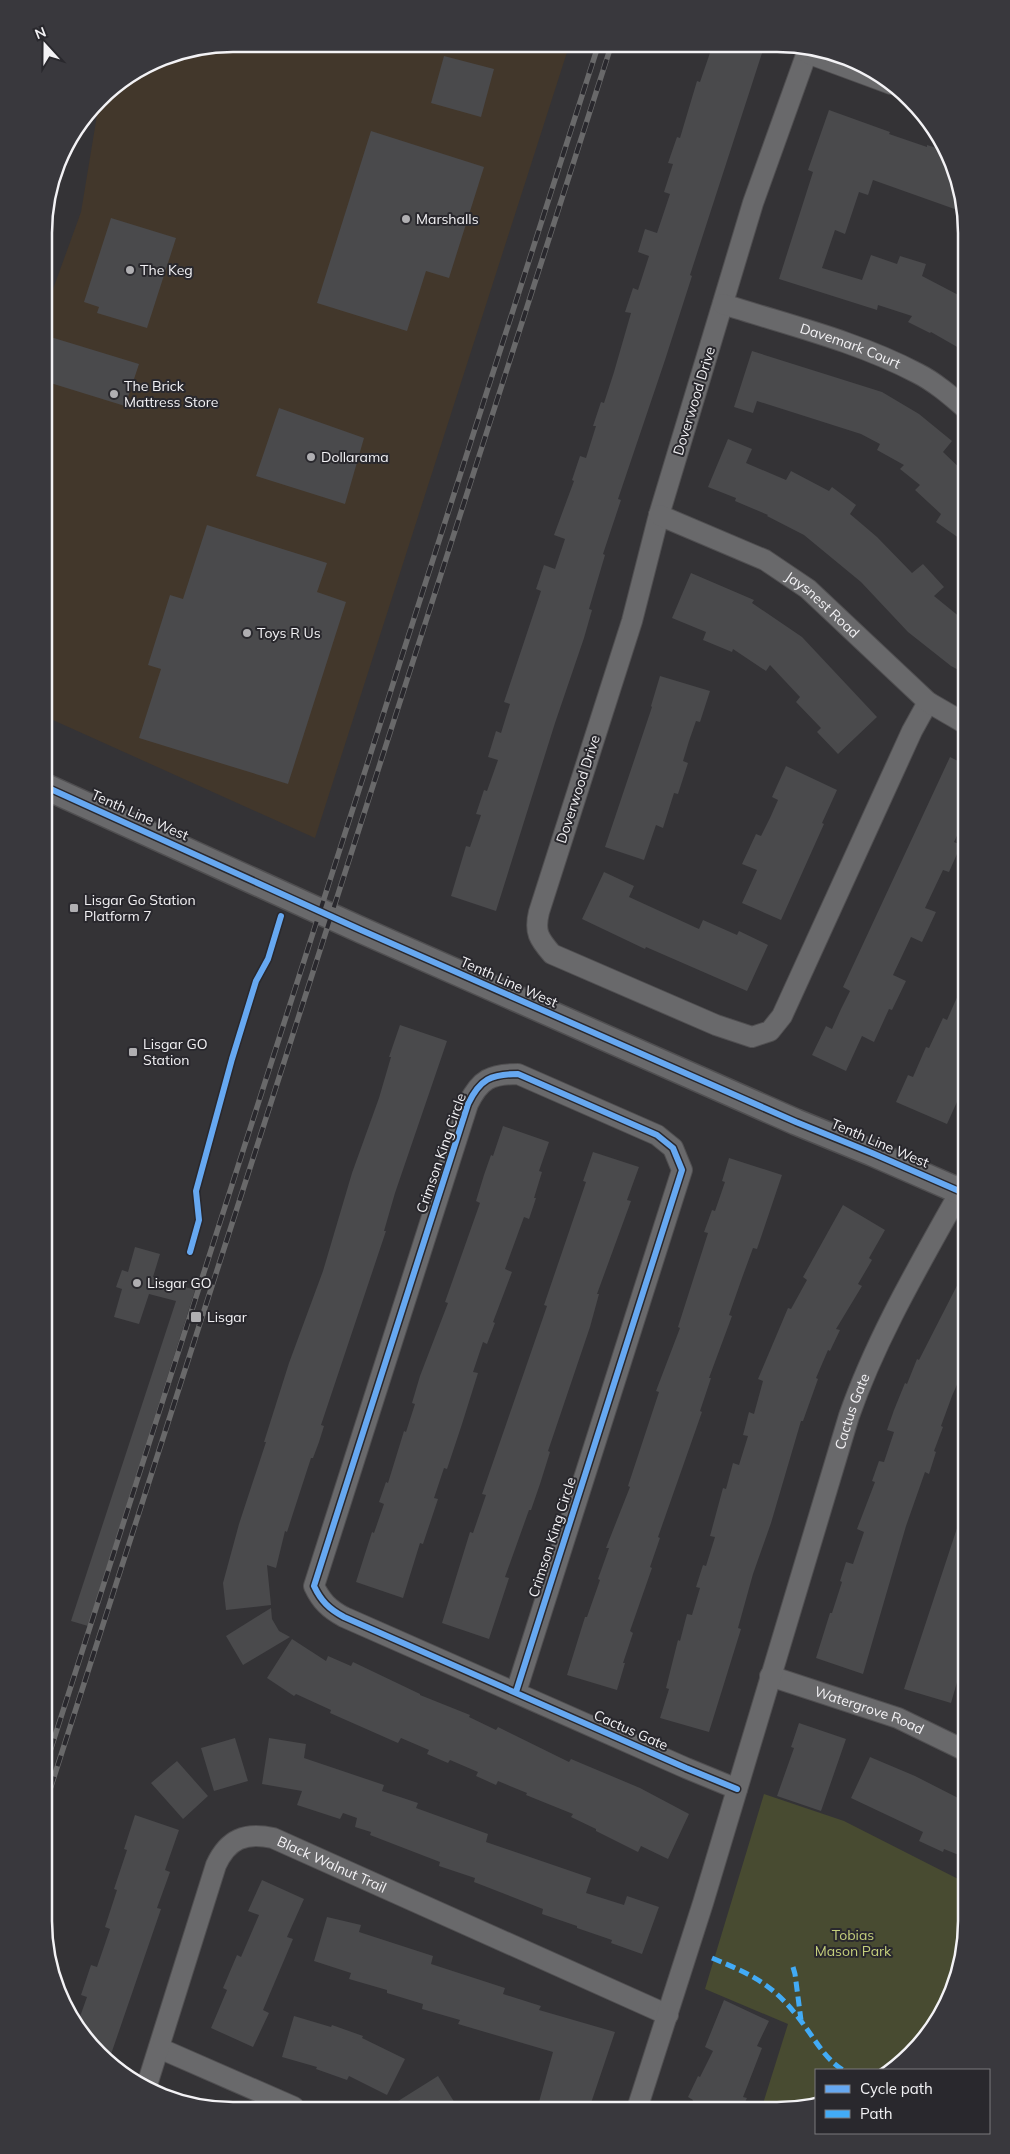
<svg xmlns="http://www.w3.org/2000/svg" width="1010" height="2154" font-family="Mulish,sans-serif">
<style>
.commercial{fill:#42372b}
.green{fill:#484b31}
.building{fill:#4a4a4c}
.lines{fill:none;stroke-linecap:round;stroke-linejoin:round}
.minor-casing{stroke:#504f51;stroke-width:22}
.tertiary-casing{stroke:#504f51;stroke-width:28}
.minor{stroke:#69696b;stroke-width:20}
.tertiary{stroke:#69696b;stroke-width:25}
.rail-casing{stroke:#69696a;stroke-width:5.5}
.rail{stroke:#29282d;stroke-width:4;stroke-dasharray:11;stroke-linecap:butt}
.quiet{stroke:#42abf6;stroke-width:5;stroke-dasharray:10 5;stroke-linecap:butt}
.cycleway-casing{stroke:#29282d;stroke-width:9}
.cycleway{stroke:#66a8f1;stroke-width:6}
.poi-dot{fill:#b0afb2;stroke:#29282d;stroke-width:2}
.labels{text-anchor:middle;stroke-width:4;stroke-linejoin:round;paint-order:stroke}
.poi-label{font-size:14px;fill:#f3f2f5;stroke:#29282d;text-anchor:start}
.street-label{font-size:14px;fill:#f3f2f5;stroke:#29282d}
.park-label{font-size:14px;fill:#c5cf7c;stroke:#29282d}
.rim{fill:none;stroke:#f3f2f5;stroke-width:2.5}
</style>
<rect width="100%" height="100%" fill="#343336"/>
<path class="commercial" d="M 234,44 L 569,46 L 315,838 L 44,716 L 44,314 L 81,212 L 99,103 L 108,91 L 161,58 Z"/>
<path class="green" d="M 764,1794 L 844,1821 L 966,1883 L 966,1933 L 952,1993 L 927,2036 L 891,2070 L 816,2070 L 816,2105 L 777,2110 L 761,2110 L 788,2024 L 705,1989 Z"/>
<path class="building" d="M 712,47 L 764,47 L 690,275 L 692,276 L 665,360 L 618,499 L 621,500 L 603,554 L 605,555 L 589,609 L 592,610 L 584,638 L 555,723 L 496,911 L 451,896 L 466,846 L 470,847 L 481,815 L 476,814 L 484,790 L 487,791 L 498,760 L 488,757 L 496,731 L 501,733 L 510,704 L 504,702 L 541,591 L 536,589 L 544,565 L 555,569 L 565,539 L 554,535 L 574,481 L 572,480 L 580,456 L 586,458 L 596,426 L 593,426 L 601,402 L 604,403 L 614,372 L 631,313 L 625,312 L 633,288 L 638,290 L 649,256 L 638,252 L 645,229 L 657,233 L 670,194 L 664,192 L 673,164 L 668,163 L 677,137 L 680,138 L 697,81 L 700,82 Z
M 444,56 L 494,69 L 481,117 L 431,103 Z
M 829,110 L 890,132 L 889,134 L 927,147 L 927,145 L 946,151 L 960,184 L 963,212 L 873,180 L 868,195 L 859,192 L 845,234 L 835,230 L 822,268 L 862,280 L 871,255 L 897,264 L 900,256 L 926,264 L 922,276 L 966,299 L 966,352 L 931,332 L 930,333 L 908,322 L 912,316 L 878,305 L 877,310 L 779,279 L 813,172 L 808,170 Z
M 371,131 L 484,167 L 449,278 L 426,271 L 407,331 L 317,303 Z
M 111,218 L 176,238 L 147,328 L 97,313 L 99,307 L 84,302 Z
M 44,335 L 139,364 L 125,406 L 44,381 Z
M 752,351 L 882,392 L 919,414 L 952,441 L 943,452 L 966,474 L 966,543 L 936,522 L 941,514 L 915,490 L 920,485 L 900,469 L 904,465 L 877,450 L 880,444 L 861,434 L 757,401 L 753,413 L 734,407 Z
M 279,408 L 364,438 L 345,504 L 256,476 Z
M 728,439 L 752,449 L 746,463 L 786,480 L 791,471 L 829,491 L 832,487 L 856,505 L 850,514 L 877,537 L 912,573 L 923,564 L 944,587 L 934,596 L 966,622 L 966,674 L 951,666 L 908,632 L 861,582 L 804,535 L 767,516 L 768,515 L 735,501 L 736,498 L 708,487 Z
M 207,525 L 327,563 L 317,592 L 346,602 L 288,784 L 139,738 L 161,669 L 148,665 L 170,595 L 183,599 Z
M 691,573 L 754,600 L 752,603 L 802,637 L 877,717 L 838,754 L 817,732 L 821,728 L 796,702 L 800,697 L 770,665 L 766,671 L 733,649 L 732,652 L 703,640 L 706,632 L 672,618 Z
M 660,676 L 710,691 L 700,722 L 696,721 L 689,741 L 683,761 L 688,763 L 678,794 L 674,793 L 663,828 L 656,825 L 644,860 L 605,847 L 652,707 L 651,706 Z
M 950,757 L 966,765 L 966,817 L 954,842 L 961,845 L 949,872 L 943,870 L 925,908 L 936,912 L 922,942 L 911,937 L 893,975 L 906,981 L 892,1010 L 889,1009 L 874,1042 L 862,1036 L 846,1071 L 812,1055 L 826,1026 L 832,1029 L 841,1009 L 850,991 L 843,987 Z
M 786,766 L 837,790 L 822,823 L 824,824 L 781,920 L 742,903 L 757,870 L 742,864 L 756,834 L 761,836 L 770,818 L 778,800 L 772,797 Z
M 604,872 L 634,886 L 629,897 L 699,929 L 703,920 L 737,935 L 739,931 L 768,945 L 747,991 L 646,947 L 645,949 L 582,919 Z
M 966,977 L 966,1087 L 963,1094 L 961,1093 L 947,1124 L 896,1102 L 908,1075 L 913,1077 L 926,1047 L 929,1048 L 943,1018 L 947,1020 Z
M 400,1025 L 447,1041 L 395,1193 L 384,1231 L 386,1231 L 321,1425 L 324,1426 L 319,1442 L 313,1458 L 311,1458 L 287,1532 L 285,1531 L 276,1568 L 267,1565 L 271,1605 L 226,1610 L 223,1583 L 239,1524 L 266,1442 L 264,1442 L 289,1363 L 323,1271 L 352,1173 L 379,1098 L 391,1057 L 389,1057 Z
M 503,1126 L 549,1142 L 539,1171 L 542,1172 L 534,1198 L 536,1198 L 529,1219 L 524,1217 L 505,1269 L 512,1272 L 493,1322 L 495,1323 L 487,1344 L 483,1342 L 473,1372 L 478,1373 L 462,1424 L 447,1469 L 444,1468 L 434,1498 L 438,1499 L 423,1544 L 420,1543 L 403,1598 L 356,1582 L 372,1532 L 374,1533 L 384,1504 L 379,1502 L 386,1482 L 388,1483 L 404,1431 L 406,1432 L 415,1404 L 412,1403 L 420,1376 L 448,1303 L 445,1302 L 480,1203 L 476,1201 L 484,1175 L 491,1155 L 493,1156 Z
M 593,1152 L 639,1167 L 627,1200 L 631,1201 L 597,1294 L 599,1294 L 590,1327 L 548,1451 L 550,1452 L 540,1484 L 531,1510 L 529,1510 L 505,1577 L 509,1578 L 489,1639 L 442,1623 L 470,1532 L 473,1533 L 486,1495 L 482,1494 L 547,1306 L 544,1305 L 586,1182 L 583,1181 Z
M 729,1158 L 782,1175 L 757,1249 L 753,1248 L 742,1278 L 729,1315 L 732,1316 L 709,1378 L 711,1378 L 700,1411 L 702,1412 L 658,1537 L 660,1538 L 650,1567 L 652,1568 L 630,1631 L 633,1633 L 623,1663 L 625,1663 L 617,1690 L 567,1675 L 585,1617 L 587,1617 L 600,1580 L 598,1579 L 609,1548 L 606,1548 L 630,1487 L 628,1486 L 659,1392 L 656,1391 L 680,1328 L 678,1327 L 708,1233 L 704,1232 L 712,1210 L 715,1211 L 725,1182 L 722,1181 Z
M 843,1205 L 885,1230 L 869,1258 L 872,1260 L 858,1284 L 862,1286 L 836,1329 L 840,1330 L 830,1351 L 828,1350 L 816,1378 L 818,1379 L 803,1421 L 801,1421 L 771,1523 L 753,1574 L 738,1628 L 741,1629 L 709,1732 L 660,1718 L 669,1689 L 666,1688 L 678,1640 L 680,1641 L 687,1614 L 692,1615 L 700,1588 L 696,1587 L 703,1565 L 706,1566 L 715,1537 L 710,1536 L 723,1488 L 726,1489 L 733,1463 L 739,1465 L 748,1436 L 743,1435 L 749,1412 L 754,1414 L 763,1381 L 758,1379 L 788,1308 L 791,1309 L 807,1280 L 803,1277 Z
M 135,1247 L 160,1254 L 153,1277 L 195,1290 L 88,1626 L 71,1621 L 176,1301 L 149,1294 L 139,1324 L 114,1317 L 122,1289 L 116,1287 L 122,1270 L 128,1272 Z
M 966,1268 L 966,1364 L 952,1396 L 941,1426 L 943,1427 L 934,1451 L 936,1452 L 929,1474 L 925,1472 L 906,1526 L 863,1674 L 816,1658 L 830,1613 L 832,1613 L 842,1582 L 840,1581 L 846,1562 L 853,1564 L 864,1532 L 857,1529 L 875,1482 L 872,1481 L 879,1461 L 884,1462 L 894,1432 L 887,1430 L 894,1410 L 905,1383 L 907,1384 L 917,1359 L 919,1360 Z
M 962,1513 L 966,1514 L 966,1651 L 951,1703 L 904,1689 Z
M 271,1608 L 272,1619 L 279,1631 L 290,1637 L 243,1665 L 226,1636 Z
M 292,1639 L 326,1661 L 328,1656 L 351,1666 L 353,1662 L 420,1694 L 420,1695 L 470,1715 L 469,1717 L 496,1730 L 498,1727 L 569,1762 L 571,1759 L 640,1788 L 689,1814 L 668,1859 L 641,1846 L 638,1852 L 596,1831 L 596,1829 L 571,1817 L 573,1814 L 526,1795 L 527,1793 L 498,1781 L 496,1785 L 476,1776 L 478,1772 L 450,1760 L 448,1763 L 427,1754 L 429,1750 L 401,1738 L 398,1743 L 330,1713 L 331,1710 L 296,1694 L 294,1696 L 267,1678 Z
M 799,1723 L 846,1739 L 821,1811 L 777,1796 L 794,1748 L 791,1747 Z
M 235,1738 L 248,1781 L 214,1791 L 201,1748 Z
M 269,1738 L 306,1744 L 304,1758 L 384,1785 L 382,1791 L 418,1803 L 416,1808 L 488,1834 L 486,1842 L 591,1878 L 586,1893 L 624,1905 L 627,1896 L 659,1907 L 642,1954 L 611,1943 L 612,1940 L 577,1928 L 577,1926 L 542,1914 L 543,1909 L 474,1882 L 475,1878 L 439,1866 L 440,1862 L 370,1835 L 371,1832 L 355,1827 L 357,1818 L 343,1813 L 340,1819 L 297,1805 L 302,1791 L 262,1784 Z
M 870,1757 L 915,1776 L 966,1802 L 966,1858 L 944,1849 L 943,1852 L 919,1841 L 923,1832 L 851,1798 Z
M 177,1761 L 208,1796 L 183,1819 L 151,1783 Z
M 135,1815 L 179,1830 L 165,1870 L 170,1872 L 157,1908 L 161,1909 L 108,2063 L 77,2025 L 87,1997 L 81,1995 L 91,1965 L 97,1967 L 110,1929 L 105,1927 L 117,1890 L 114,1889 L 127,1850 L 124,1849 Z
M 262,1880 L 304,1899 L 287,1937 L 293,1939 L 263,2010 L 269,2013 L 253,2047 L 211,2028 L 227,1990 L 223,1988 L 237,1955 L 241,1957 L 259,1915 L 248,1911 Z
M 327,1917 L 361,1925 L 359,1932 L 433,1956 L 431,1964 L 505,1988 L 503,1994 L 541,2006 L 539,2010 L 615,2032 L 589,2109 L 537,2109 L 553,2052 L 458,2024 L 460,2020 L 422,2009 L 423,2004 L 387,1993 L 387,1990 L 349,1979 L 351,1973 L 314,1961 Z
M 724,2000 L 769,2021 L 757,2046 L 762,2048 L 743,2097 L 747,2098 L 741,2110 L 689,2110 L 693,2100 L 688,2097 L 698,2076 L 700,2077 L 713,2051 L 705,2047 Z
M 294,2016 L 331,2027 L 332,2025 L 363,2036 L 362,2038 L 405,2059 L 387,2095 L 349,2076 L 347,2080 L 316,2069 L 317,2067 L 282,2057 Z
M 438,2076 L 458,2108 L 387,2108 Z"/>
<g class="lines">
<defs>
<g id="minor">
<path d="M 809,47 L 753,203 L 659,515 L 632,621 L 539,912 C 534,932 539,939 552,954 L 716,1025 L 752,1037 L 770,1031 L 782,1016 L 912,731 L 928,702"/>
<path d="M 807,53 L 891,84"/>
<path id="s1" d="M 723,304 C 788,325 856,341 917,373 C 935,382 951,396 966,409"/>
<path id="s2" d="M 659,515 L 765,560 L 808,589 L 928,702 L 966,724"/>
<path id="s3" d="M 770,1676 L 898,1718 L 966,1751"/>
<path d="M 516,1692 L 682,1170 L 673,1148 L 657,1135 L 518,1074 C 491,1074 480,1079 468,1104 L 314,1586 C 321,1601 329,1609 344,1617 L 686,1768 L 737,1789"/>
<path d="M 159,2048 L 294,2107"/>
<path id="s4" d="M 146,2088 L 216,1865 C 228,1839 245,1832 273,1838 L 668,2015"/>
<path id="s5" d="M 637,2109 L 703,1903 L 849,1416 C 878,1333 924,1257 966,1181"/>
</g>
<path id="tertiary" d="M 44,786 L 361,930 L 796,1122 L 872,1153 L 966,1194"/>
</defs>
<use href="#minor" class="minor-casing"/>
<use href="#tertiary" class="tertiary-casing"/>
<use href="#minor" class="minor"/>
<use href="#tertiary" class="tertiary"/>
<defs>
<path id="rail" d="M 44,1770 L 598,46
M 44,1808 L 611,46"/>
</defs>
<use href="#rail" class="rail-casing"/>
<use href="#rail" class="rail"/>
<path class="quiet" d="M 712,1958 C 753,1975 774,1985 801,2021 C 815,2039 824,2058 843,2070
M 793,1967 L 795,1974 L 801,2020"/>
<defs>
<path id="cycleway" d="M 44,786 L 361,930 L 796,1122 L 872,1153 L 966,1194
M 190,1252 L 199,1220 L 196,1191 L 232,1059 L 256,981 L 268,959 L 281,916
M 516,1692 L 682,1170 L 673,1148 L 657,1135 L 518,1074 C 491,1074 480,1079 468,1104 L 314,1586 C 321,1601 329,1609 344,1617 L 686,1768 L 737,1789"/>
</defs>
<use href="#cycleway" class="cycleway-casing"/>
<use href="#cycleway" class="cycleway"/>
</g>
<g class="poi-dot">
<circle cx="406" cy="219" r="5"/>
<circle cx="130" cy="270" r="5"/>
<circle cx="114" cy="394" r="5"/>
<circle cx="311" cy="457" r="5"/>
<circle cx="247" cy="633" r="5"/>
<rect x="69" y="903" width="10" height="10" rx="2.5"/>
<rect x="128" y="1047" width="10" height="10" rx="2.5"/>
<circle cx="137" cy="1283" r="5"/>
<rect x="190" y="1311" width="12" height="12" rx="2.5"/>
</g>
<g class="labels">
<g class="poi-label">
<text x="416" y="224">Marshalls</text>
<text x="140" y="275">The Keg</text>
<text x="124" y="391">The Brick<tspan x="124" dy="16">Mattress Store</tspan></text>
<text x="321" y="462">Dollarama</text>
<text x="257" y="638">Toys R Us</text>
<text x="84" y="905">Lisgar Go Station<tspan x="84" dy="16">Platform 7</tspan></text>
<text x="143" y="1049">Lisgar GO<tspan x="143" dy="16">Station</tspan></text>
<text x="147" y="1288">Lisgar GO</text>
<text x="207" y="1322">Lisgar</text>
</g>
<g class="street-label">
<text dy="5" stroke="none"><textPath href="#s1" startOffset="134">Davemark Court</textPath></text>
<text transform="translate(694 401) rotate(-73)" y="5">Doverwood Drive</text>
<text dy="5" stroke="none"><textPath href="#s2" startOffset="188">Jaysnest Road</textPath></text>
<text transform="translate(578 789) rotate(-72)" y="5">Doverwood Drive</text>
<text transform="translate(140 815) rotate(24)" y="5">Tenth Line West</text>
<text transform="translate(509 982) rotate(24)" y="5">Tenth Line West</text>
<text transform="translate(880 1143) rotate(23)" y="5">Tenth Line West</text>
<text transform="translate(441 1153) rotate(-71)" y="5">Crimson King Circle</text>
<text dy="5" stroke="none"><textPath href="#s5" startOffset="730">Cactus Gate</textPath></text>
<text transform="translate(552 1537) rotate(-72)" y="5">Crimson King Circle</text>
<text dy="5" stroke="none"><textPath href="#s3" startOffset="105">Watergrove Road</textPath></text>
<text transform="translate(631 1730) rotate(24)" y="5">Cactus Gate</text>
<text dy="5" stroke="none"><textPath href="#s4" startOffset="368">Black Walnut Trail</textPath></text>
</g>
<g class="park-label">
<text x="853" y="1940">Tobias<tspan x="853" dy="16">Mason Park</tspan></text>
</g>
</g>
<path d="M0 0H1010V2154H0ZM233 52H777A181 181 0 0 1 958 233V1921A181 181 0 0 1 777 2102H233A181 181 0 0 1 52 1921V233A181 181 0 0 1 233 52Z" fill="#39383d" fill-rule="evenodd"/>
<path class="rim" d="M233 52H777A181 181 0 0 1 958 233V1921A181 181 0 0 1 777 2102H233A181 181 0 0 1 52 1921V233A181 181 0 0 1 233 52Z"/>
<rect x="815" y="2069" width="175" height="65" fill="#29282d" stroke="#7a797d"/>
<rect x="825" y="2085" width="25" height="8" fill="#66a8f1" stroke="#7a797d"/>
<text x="860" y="2094" font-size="15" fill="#f3f2f5">Cycle path</text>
<rect x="825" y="2110" width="25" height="8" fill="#42abf6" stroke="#7a797d"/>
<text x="860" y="2119" font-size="15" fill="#f3f2f5">Path</text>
<g transform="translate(45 45) rotate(339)" stroke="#29282d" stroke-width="4" paint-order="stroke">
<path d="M0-4L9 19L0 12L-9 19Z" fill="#f3f2f5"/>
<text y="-8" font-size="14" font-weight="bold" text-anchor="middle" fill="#f3f2f5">N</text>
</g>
</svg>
